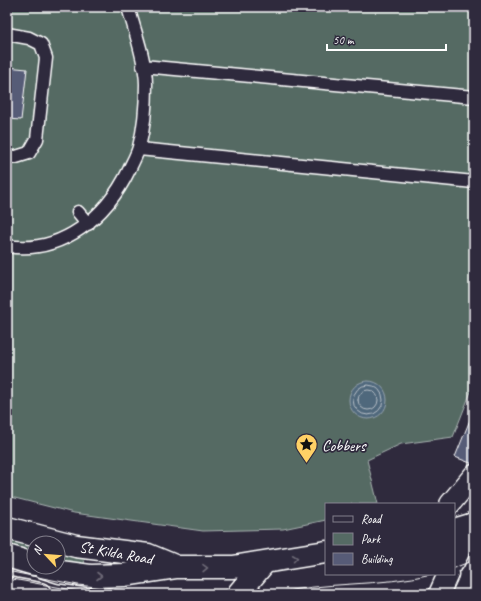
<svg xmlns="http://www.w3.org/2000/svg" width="481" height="601" font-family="Caveat,sans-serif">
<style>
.green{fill:#556a64;stroke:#aab4b2}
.water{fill:#50677b;stroke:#96a4b0}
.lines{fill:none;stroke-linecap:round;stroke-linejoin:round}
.shore{stroke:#b9c2ca;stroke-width:1}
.building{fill:#575b77;stroke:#fff}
.pedestrian-casing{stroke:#fff;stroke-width:15}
.tertiary-casing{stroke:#fff;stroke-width:23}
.primary-casing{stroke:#fff;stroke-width:25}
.pedestrian{stroke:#2f2a3d;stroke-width:12}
.tertiary{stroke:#2f2a3d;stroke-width:20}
.primary{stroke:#2f2a3d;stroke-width:22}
.tram{stroke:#fff;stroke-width:1}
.oneway{stroke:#6d6a77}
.labels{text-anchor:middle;stroke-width:3.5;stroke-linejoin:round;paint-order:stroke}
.poi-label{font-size:16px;fill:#fff;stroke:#2f2a3d;text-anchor:start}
.street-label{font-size:16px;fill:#fff;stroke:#2f2a3d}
</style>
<rect width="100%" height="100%" fill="#2f2a3d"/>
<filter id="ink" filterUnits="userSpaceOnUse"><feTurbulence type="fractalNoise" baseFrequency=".025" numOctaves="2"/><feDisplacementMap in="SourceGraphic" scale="8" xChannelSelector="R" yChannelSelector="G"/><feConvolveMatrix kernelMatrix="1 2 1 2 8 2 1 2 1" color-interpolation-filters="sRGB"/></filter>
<g filter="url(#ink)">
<path class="green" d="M 7,7 L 474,7 L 474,384 L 453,437 L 401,444 L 367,460 L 378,504 L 326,504 L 326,520 L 283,529 L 203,531 L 74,513 L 7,496 Z
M 7,536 L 34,543 L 34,554 L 7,546 Z
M 58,549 L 85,555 L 84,566 L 58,560 Z"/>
<path class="water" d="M349 400a19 19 0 1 1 38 0a19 19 0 1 1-38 0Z"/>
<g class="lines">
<path class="shore" d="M353 400a15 15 0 1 1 30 0a15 15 0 1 1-30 0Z
M358 400a10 10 0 1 1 20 0a10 10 0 1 1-20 0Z"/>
</g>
<path class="building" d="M 7,67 L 27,69 L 21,120 L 7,119 Z
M 474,410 L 474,464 L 473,464 L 455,457 Z"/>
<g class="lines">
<defs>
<path id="pedestrian" d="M 7,34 L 29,38 L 41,44 L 46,58 L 37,139 L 29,153 L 16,157 L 7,157
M 143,66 L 474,97
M 139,149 L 474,182
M 78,212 L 88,224
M 7,246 C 62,255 107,216 129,170 C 132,163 137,155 139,147 C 144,128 146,104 146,84 C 146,62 134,28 128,7"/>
<path id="tertiary" d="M 450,504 L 474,475
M 454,562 L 474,522
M 439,594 L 448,574"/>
<path id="primary" d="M 7,528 L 76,546 L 148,555 L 177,567
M 454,530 L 474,524
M 7,556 L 34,564
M 44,567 L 60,572 L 90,576 L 125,575 L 177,567 L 233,567 L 326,552
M 7,588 L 40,594
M 238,594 L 265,562"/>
</defs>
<use href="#pedestrian" class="pedestrian-casing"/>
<use href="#tertiary" class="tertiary-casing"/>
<use href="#primary" class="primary-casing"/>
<use href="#pedestrian" class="pedestrian"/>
<use href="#tertiary" class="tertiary"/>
<use href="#primary" class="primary"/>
<path class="tram" d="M 454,568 L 474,560
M 7,571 L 78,585 L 157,594
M 7,578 L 95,594
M 272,594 C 324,581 380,587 432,574"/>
</g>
<defs><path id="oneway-chevron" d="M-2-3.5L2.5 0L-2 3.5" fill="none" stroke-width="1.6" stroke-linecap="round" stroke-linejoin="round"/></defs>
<g class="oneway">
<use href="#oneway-chevron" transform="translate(295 558) rotate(-8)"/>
<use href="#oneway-chevron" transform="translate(205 568) rotate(-1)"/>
<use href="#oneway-chevron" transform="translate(99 576)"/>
</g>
</g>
<defs>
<symbol id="sight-pin" viewBox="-11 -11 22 30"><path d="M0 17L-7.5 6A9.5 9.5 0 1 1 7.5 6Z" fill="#ffd166" stroke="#2f2a3d"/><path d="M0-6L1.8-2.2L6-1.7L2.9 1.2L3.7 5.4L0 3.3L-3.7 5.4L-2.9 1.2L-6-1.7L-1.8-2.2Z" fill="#111"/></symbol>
</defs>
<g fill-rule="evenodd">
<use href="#sight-pin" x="294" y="432" width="25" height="34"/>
</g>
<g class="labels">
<g class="poi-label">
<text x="322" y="451">Cobbers</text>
</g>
<g class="street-label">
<text transform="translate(116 552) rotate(10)" y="6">St Kilda Road</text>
</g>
</g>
<rect width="481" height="601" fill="none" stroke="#2f2a3d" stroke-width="24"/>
<rect x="12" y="12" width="457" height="577" fill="none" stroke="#fff" stroke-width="1.5" filter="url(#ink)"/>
<rect x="325" y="503" width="130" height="72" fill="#2f2a3d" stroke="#827f8b"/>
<rect x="333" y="516" width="20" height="6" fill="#2f2a3d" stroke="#827f8b"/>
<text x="361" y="523" font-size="12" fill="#ffffff">Road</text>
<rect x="333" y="533" width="20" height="12" fill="#556a64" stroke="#827f8b"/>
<text x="361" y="543" font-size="12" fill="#ffffff">Park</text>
<rect x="333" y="553" width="20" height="12" fill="#575b77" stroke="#827f8b"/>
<text x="361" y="563" font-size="12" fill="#ffffff">Building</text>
<g transform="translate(46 555) rotate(296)"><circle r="19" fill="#2f2a3d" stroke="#827f8b"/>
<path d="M0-3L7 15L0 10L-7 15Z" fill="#ffd166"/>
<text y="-6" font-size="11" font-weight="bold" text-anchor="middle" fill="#ffffff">N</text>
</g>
<path d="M327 44v6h119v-6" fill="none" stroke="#ffffff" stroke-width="2"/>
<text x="333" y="44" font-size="12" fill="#ffffff" stroke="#2f2a3d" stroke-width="3" paint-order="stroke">50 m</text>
</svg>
